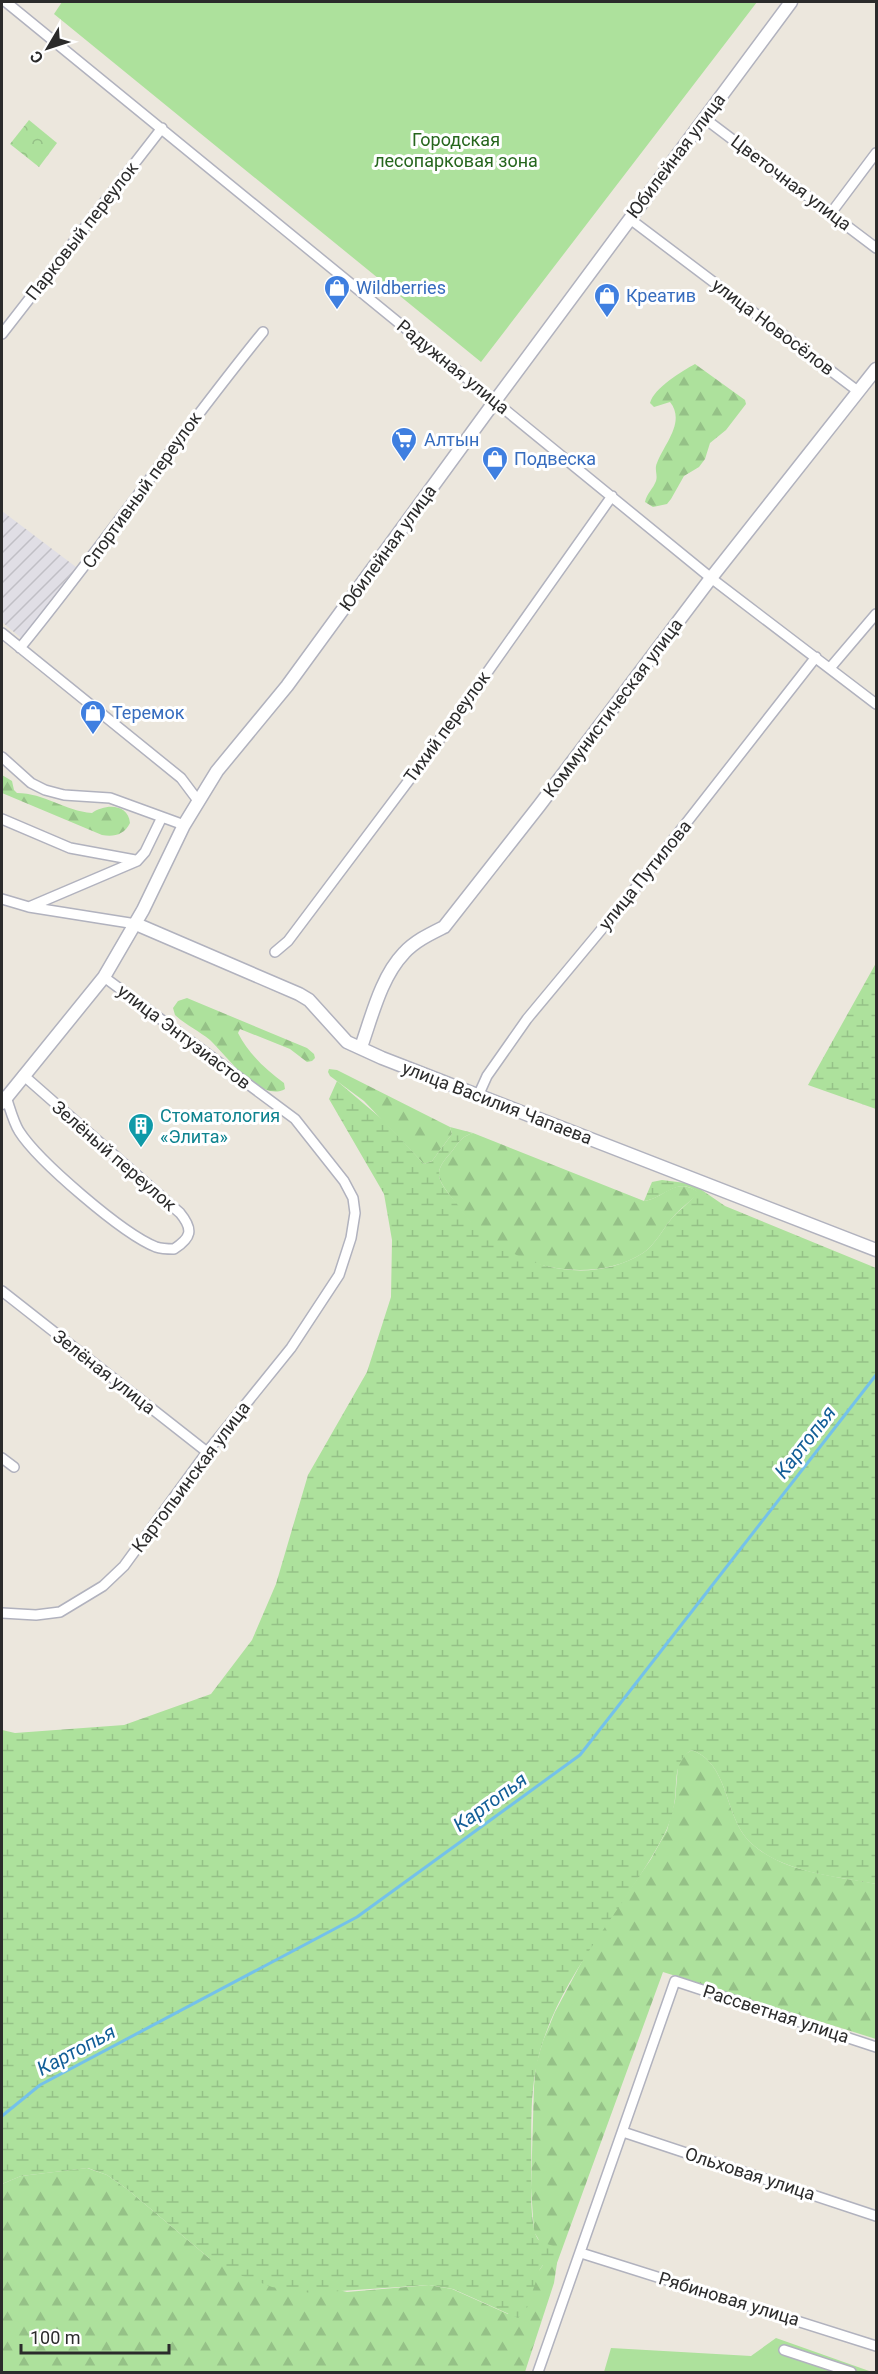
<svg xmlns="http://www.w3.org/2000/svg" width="878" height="2374" font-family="Roboto,sans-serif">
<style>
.industrial{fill:url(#industrial-furrows)}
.grass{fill:#ade19c}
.forest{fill:url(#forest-firs)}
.wetland{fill:url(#wetland-marsh)}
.park{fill:url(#park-crowns)}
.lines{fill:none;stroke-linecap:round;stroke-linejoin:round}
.stream{stroke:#74c1ea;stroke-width:3}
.street-casing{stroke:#b1b2be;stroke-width:12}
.secondary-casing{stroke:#b1b2be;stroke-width:15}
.street{stroke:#fff;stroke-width:9}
.secondary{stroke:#fff;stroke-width:12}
.labels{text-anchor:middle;stroke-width:6;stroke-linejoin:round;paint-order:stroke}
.park-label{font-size:18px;fill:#26661d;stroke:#fff}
.street-label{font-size:18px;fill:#2b2b2b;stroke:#fff}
.shop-label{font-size:18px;fill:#366cbe;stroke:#fff;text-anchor:start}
.culture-label{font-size:18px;fill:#0d838f;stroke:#fff;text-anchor:start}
.water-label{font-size:20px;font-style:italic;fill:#125e97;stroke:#fff}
</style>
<defs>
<pattern id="industrial-furrows" width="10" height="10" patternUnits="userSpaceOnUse" patternTransform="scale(1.5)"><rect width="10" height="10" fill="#e0dee5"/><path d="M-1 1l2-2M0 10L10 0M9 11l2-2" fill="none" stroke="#c0bfc5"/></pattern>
<pattern id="forest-firs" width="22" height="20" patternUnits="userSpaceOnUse" patternTransform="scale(1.5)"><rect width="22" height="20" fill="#ade19c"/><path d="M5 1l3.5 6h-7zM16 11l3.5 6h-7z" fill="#95c187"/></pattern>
<pattern id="wetland-marsh" width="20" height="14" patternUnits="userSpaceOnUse" patternTransform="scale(1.5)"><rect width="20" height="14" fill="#ade19c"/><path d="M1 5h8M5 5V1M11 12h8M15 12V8" fill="none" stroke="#95c187"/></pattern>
<pattern id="park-crowns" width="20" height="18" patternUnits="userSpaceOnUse" patternTransform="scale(1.5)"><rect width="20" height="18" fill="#ade19c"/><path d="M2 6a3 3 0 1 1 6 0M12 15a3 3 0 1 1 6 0" fill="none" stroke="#95c187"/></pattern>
</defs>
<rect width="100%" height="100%" fill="#ece7dd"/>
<path class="industrial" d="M 2,511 L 76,567 L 21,638 L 2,622 Z"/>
<path class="grass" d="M 62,2 L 757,2 L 481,362 L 54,14 Z
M 776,2338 L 872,2372 L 604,2372 L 611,2348 L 751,2356 Z"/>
<path class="forest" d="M 695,364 L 745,400 L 746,404 L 726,430 L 710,443 L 705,459 L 699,467 L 684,476 L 671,499 L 667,504 L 653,507 L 645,502 C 647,493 653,489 656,481 C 658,475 654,469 657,463 C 664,444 686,422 670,402 L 654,407 L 650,403 C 654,388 682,371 695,364 Z
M 2,775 L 12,781 L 14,790 L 17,793 C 44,793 65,811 92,813 C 105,804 128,803 130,823 C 124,835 114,837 102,835 L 2,793 Z
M 187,998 L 307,1048 L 314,1054 L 315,1058 L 312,1061 L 307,1062 L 290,1049 L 240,1029 L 238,1033 C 248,1053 266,1070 284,1083 L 285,1089 C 260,1103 226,1055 210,1040 C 199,1031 186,1025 175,1015 L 173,1008 L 178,1001 Z
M 329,1069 L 337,1070 L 450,1127 L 452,1134 L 432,1161 L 424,1164 L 364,1101 L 330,1076 L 328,1072 Z
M 473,1133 L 644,1201 C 666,1198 674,1176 698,1192 C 691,1202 680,1208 672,1218 C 663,1229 655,1245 643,1253 C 602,1280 534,1273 495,1244 C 479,1233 465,1217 454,1201 C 449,1193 438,1182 439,1173 C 439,1165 448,1156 453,1150 C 459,1141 463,1136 473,1133 Z
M 692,1750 C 731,1765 723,1818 752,1844 C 784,1873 835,1876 876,1884 L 876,2039 L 663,1972 L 557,2263 L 554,2283 L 525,2372 L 2,2372 L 2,2184 L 21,2176 L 87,2168 L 107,2175 L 127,2189 L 209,2258 L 347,2292 L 429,2285 L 452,2289 L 508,2314 L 543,2265 L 539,2240 L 534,2232 L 531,2188 L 534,2086 L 536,2065 L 543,2041 L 555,2012 L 587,1952 L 651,1859 L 667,1830 L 675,1801 L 678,1765 L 684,1755 Z"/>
<path class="wetland" d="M 876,963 L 876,1109 L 808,1085 Z
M 337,1081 L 383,1120 L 424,1164 L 432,1161 L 452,1134 L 450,1127 L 473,1133 C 463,1136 459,1141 453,1150 C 448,1156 439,1165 439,1173 C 438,1183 451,1196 457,1204 C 495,1261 581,1292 643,1253 C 655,1245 663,1229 672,1218 C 680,1209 691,1202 697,1192 C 677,1176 664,1199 644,1201 L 652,1182 L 662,1180 L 693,1184 L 725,1206 L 876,1268 L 876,1884 C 835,1876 785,1873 752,1844 C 723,1818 731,1765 692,1750 C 674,1760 677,1779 675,1798 C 674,1809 670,1823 665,1833 C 626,1909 555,1978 537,2064 C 529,2098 532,2138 531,2173 C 531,2186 530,2232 539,2240 C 542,2243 551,2245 556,2247 L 557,2264 L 551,2266 L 543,2265 L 540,2269 L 526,2311 L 518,2318 L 453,2289 L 429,2285 L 311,2293 L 272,2287 L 234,2273 L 209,2258 L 127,2189 L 107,2175 L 88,2168 L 21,2176 L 2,2184 L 2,1730 L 15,1733 L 124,1725 L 211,1694 L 252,1640 L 276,1584 L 308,1475 L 367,1372 L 391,1297 L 392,1240 L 384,1194 L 329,1099 Z"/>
<path class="park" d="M 29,120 L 57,143 L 39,167 L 10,144 Z"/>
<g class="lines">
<path class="stream" d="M 2,2116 L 40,2085 L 357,1917 L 580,1755 L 876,1375"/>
<defs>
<path id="street" d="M 6,2 L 711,578 L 876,704
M 704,118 L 876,248
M 831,213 L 876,153
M 630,219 L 859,392
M 2,334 L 162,128
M 2,633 L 181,778 L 199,802
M 20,648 C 104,545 179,435 263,332
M 830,668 L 876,614
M 2,757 L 31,783 L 45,790 L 64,795 L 110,798 L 184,825
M 2,819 L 70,848 L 135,860
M 2,899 L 29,907 L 136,924
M 29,907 L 137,861 L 145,852 L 162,817
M 275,952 L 288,941 L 440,739 L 612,496
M 4,1096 L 6,1097 C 10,1108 13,1121 19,1131 C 38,1161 123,1234 156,1247 C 162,1249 168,1249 174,1249 C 191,1238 194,1230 180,1213 L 23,1075
M 478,1096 L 487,1076 L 527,1019 L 626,900 L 816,657
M 2,1291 L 207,1452
M 2,1458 L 14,1467
M 2,1613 L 36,1615 L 60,1612 L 103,1586 L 124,1566 L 207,1452 L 291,1348 L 339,1275 L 351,1238 L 355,1213 L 353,1198 L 344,1181 L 295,1119 L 104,977
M 623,2132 L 876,2216
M 581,2253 L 876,2346
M 784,2350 L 851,2372
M 538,2372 L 675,1981 L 876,2047"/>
<path id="secondary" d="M 136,924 L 299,994 L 309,1000 L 347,1042 L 382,1058 L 876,1250
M 361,1047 C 372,1016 381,977 404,953 C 415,941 430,934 444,927 L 539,806 L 711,578 L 876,369
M 2,1103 L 104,977 L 143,910 L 184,825 L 217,771 L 287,686 L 495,401 L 791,2"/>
</defs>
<use href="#street" class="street-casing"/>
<use href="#secondary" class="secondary-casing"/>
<use href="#street" class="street"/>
<use href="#secondary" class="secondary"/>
</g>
<defs>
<symbol id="shop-pin" viewBox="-11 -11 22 30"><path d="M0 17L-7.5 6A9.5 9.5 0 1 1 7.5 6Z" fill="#3f7fe0" stroke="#fff"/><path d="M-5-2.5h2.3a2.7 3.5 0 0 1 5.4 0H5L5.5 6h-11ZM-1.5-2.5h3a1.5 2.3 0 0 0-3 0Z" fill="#fff"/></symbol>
<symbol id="supermarket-pin" viewBox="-11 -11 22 30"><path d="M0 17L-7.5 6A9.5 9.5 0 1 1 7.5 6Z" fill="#3f7fe0" stroke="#fff"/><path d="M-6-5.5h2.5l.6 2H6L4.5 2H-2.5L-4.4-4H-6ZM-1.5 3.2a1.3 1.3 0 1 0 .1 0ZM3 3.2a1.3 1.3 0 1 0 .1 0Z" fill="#fff"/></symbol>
<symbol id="building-pin" viewBox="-11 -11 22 30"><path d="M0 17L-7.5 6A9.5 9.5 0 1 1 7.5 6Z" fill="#0f9aa8" stroke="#fff"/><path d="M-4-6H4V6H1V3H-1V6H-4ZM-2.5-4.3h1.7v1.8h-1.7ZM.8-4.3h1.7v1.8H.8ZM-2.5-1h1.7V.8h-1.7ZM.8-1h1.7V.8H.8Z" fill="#fff"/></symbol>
</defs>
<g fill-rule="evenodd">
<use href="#shop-pin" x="322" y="273" width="30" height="40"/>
<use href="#shop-pin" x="592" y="281" width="30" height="40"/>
<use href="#supermarket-pin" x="389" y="425" width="30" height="40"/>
<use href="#shop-pin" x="480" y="444" width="30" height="40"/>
<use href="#shop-pin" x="78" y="698" width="30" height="40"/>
<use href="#building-pin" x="126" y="1111" width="30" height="40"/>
</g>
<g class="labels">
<g class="park-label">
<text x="456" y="146">Городская<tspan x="456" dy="21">лесопарковая зона</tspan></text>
</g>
<g class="street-label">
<text transform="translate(676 156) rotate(-53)" y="6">Юбилейная улица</text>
<text transform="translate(791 183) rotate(37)" y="6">Цветочная улица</text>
<text transform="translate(82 231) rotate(-52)" y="6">Парковый переулок</text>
<text transform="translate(773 327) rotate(37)" y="6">улица Новосёлов</text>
<text transform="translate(453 367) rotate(39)" y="6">Радужная улица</text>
<text transform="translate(142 490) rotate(-54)" y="6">Спортивный переулок</text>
<text transform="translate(388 548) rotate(-54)" y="6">Юбилейная улица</text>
<text transform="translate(613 708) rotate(-53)" y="6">Коммунистическая улица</text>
<text transform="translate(447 727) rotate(-54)" y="6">Тихий переулок</text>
<text transform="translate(645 875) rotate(-51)" y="6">улица Путилова</text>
<text transform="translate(184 1037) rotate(37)" y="6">улица Энтузиастов</text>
<text transform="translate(497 1103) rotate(21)" y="6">улица Василия Чапаева</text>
<text transform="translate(114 1156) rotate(41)" y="6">Зелёный переулок</text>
<text transform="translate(104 1372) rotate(38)" y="6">Зелёная улица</text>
<text transform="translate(191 1477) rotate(-53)" y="6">Картопьинская улица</text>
<text transform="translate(776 2014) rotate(18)" y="6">Рассветная улица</text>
<text transform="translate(750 2174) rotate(18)" y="6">Ольховая улица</text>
<text transform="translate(729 2299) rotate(17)" y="6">Рябиновая улица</text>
</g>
<g class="shop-label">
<text x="356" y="294">Wildberries</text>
<text x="626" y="302">Креатив</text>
<text x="424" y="446">Алтын</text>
<text x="514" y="465">Подвеска</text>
<text x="112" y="719">Теремок</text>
</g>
<g class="culture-label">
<text x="160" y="1122">Стоматология<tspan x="160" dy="21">«Элита»</tspan></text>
</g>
<g class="water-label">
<text transform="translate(805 1442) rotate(-52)" y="7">Картопья</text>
<text transform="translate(490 1802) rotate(-36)" y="7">Картопья</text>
<text transform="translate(76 2050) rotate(-28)" y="7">Картопья</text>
</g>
</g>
<rect width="878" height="2374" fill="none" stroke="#2b2b2b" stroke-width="6"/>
<g transform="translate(48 48) rotate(231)" stroke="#ffffff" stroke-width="4.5" paint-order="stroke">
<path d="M0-4.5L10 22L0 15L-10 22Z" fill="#2b2b2b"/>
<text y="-9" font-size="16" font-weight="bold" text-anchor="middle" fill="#2b2b2b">С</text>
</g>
<path d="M21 2344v9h148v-9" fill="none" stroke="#2b2b2b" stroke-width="3"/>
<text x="30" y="2344" font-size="18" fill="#2b2b2b" stroke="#ffffff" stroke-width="4.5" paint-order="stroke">100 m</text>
</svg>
